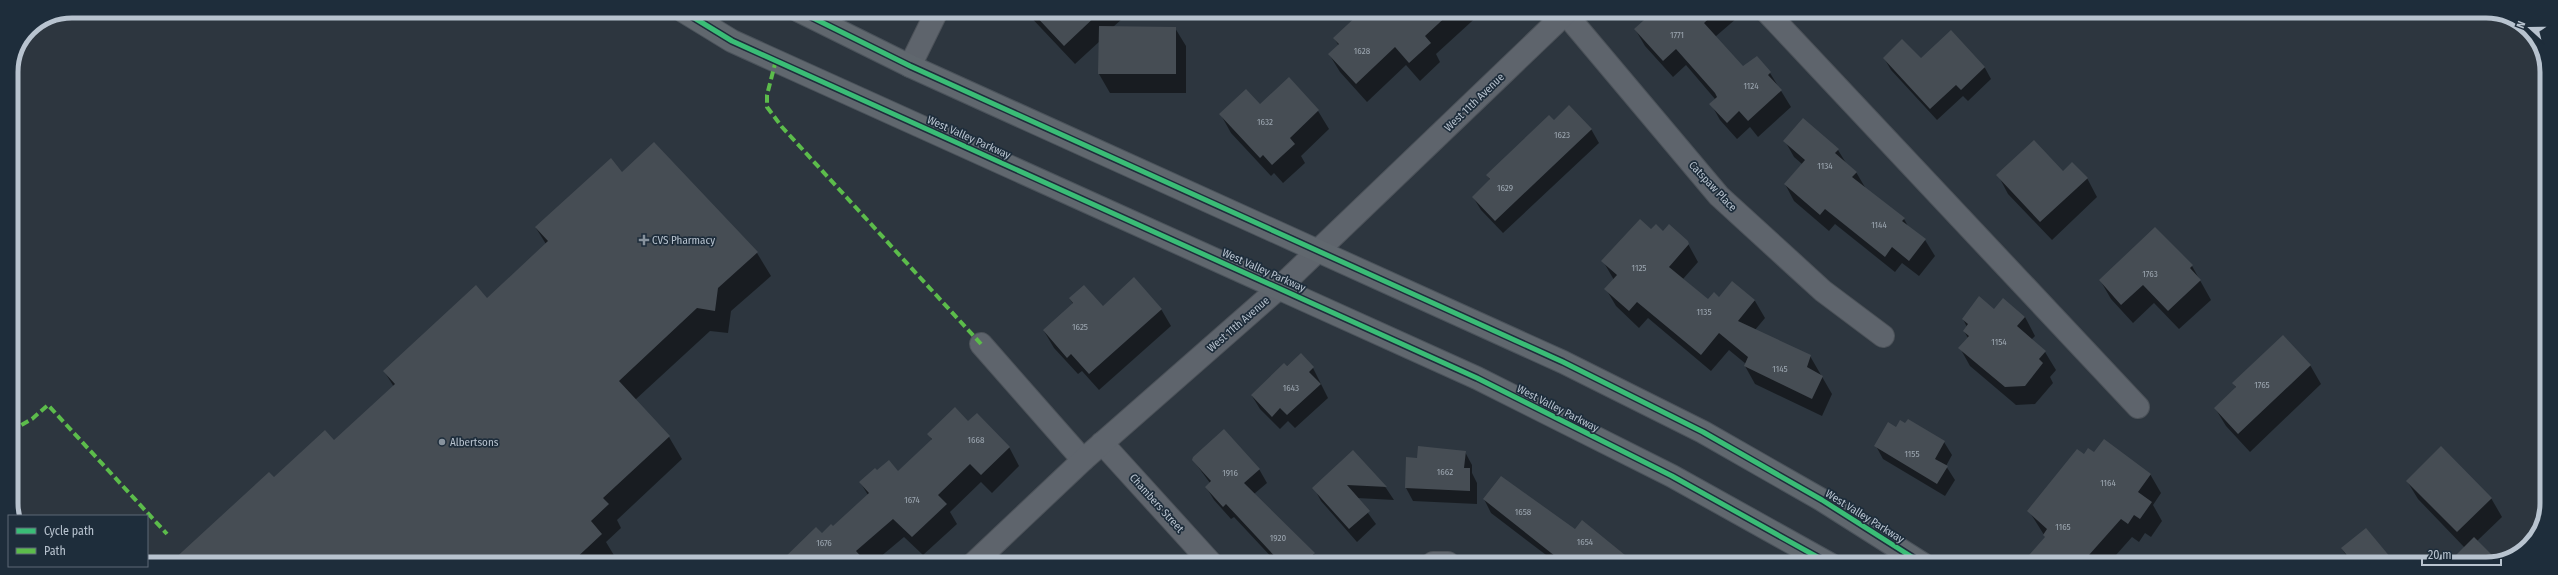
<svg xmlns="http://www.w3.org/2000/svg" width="2558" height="575" font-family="'Fira Sans Condensed',sans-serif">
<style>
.shadow{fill:#0007}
.building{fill:#464d54}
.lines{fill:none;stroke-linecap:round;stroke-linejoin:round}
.minor-casing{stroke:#4c5259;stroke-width:24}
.tertiary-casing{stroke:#4c5259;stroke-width:24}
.primary-casing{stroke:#4b535b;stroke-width:24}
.minor{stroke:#5e646c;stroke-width:22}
.tertiary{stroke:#5e646c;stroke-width:22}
.primary{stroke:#60676e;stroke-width:22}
.quiet{stroke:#5cbc4b;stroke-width:4;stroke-dasharray:8 4;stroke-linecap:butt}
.cycleway-casing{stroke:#1e2d3b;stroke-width:8}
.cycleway{stroke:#3abd76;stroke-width:5}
.poi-dot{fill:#87929d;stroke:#1e2d3b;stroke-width:1.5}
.labels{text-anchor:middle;stroke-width:3.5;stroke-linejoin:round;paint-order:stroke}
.number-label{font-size:9px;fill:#9ca6b0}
.street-label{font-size:11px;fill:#b8c3cf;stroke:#1e2d3b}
.poi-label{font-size:11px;fill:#b8c3cf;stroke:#1e2d3b;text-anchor:start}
.rim{fill:none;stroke:#b8c3cf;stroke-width:5}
</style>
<rect width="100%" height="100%" fill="#2d363f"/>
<path class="shadow" d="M 1025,11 L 1130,12 L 1113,27 L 1175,28 L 1186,46 L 1186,93 L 1110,93 L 1099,74 L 1100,41 L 1075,64 Z
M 1257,12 L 1265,12 L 1261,16 Z
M 1275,12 L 1291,12 L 1283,20 Z
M 1363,12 L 1482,12 L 1436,54 L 1440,62 L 1420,81 L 1406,65 L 1367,102 L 1340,72 L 1329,54 L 1339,46 L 1334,38 Z
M 1484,12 L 1491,12 L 1487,15 Z
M 1654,12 L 1733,12 L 1737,18 L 1715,37 L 1743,67 L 1757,58 L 1770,73 L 1791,107 L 1758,137 L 1750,127 L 1737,139 L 1720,120 L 1711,104 L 1715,99 L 1686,65 L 1673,77 L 1645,46 L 1635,29 Z
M 1951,32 L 1985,68 L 1991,79 L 1968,101 L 1963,96 L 1937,120 L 1891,70 L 1884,58 L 1921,60 Z
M 1260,106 L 1318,111 L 1329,129 L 1301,156 L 1305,163 L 1283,183 L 1274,173 L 1271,176 L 1231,133 L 1221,115 Z
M 1554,121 L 1591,129 L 1599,143 L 1503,233 L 1481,210 L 1473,197 L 1490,180 L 1487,175 Z
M 1785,141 L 1838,150 L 1846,163 L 1856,172 L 1866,189 L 1904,219 L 1909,228 L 1925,240 L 1935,256 L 1919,276 L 1902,263 L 1895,272 L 1835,224 L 1829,231 L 1794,201 L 1785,184 L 1802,164 L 1794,157 Z
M 654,143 L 757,253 L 771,276 L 731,311 L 728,333 L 710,331 L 635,400 L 669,437 L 682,459 L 617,520 L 621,528 L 606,542 L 615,557 L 609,563 L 176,563 L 274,479 L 334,441 L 394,387 L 384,371 L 487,299 L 546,244 L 536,228 L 622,174 Z
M 2063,172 L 2087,178 L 2097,197 L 2052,240 L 2008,194 L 1998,175 Z
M 1651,231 L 1663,232 L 1687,242 L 1698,262 L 1683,279 L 1708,301 L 1719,298 L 1732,282 L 1755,301 L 1765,318 L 1755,330 L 1810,356 L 1832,394 L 1822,416 L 1755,384 L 1745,366 L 1746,364 L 1729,350 L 1711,371 L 1648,318 L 1639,328 L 1616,306 L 1606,289 L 1614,280 L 1603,261 Z
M 2192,266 L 2211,300 L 2179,329 L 2154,303 L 2133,323 L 2111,299 L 2100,280 Z
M 1070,299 L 1103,307 L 1161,309 L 1171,326 L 1099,390 L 1082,371 L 1078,374 L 1054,348 L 1044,331 L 1073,304 Z
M 1994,311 L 2025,317 L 2035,336 L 2031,340 L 2045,352 L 2056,370 L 2050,377 L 2053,383 L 2035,404 L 2016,405 L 1970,366 L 1960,348 L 1968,338 L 1964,331 L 1967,327 L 1963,319 Z
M 1301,354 L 1313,368 L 1328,398 L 1295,428 L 1288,421 L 1280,429 L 1260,409 L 1252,396 Z
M 2310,365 L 2321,384 L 2250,452 L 2226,426 L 2215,408 L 2236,388 L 2233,383 Z
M 968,422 L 1009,447 L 1019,466 L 992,493 L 981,482 L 950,512 L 957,524 L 923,555 L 904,537 L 873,563 L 785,563 L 832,528 L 868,495 L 860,482 L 877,472 L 898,472 L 932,441 L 929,434 Z
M 1896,428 L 1944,442 L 1952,455 L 1946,466 L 1955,480 L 1945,496 L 1883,459 L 1876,446 Z
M 1353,451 L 1386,488 L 1394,500 L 1357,498 L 1376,524 L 1357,542 L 1321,501 L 1314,488 Z
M 1465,452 L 1472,465 L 1472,473 L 1477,483 L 1477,504 L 1413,501 L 1406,488 L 1418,459 Z
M 2094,454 L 2150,474 L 2161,493 L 2153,505 L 2162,521 L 2151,537 L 2145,533 L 2139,542 L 2132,537 L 2108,564 L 2035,564 L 2046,538 L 2029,511 L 2084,456 Z
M 1193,460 L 1259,469 L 1267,483 L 1254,494 L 1314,554 L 1320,563 L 1277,563 L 1234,517 L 1231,519 L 1214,500 L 1206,487 L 1210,483 Z
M 2407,481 L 2491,498 L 2502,517 L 2477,541 L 2495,561 L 2486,564 L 2455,564 L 2465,548 L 2418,499 Z
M 1484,499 L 1575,530 L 1633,564 L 1551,564 L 1554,561 L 1491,513 Z
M 2342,549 L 2394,564 L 2352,564 Z"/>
<path class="building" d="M 1031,11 L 1051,11 L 1100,12 L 1064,46 Z
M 1361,12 L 1451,12 L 1425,36 L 1431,43 L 1409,63 L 1395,47 L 1356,84 L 1328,54 L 1339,44 L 1333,38 Z
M 1653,12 L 1716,12 L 1704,23 L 1743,66 L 1757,56 L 1771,72 L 1768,75 L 1782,90 L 1748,121 L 1739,111 L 1727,123 L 1709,104 L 1717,97 L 1715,93 L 1676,49 L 1663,61 L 1634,29 Z
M 1099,26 L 1176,27 L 1176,74 L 1098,74 Z
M 1951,30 L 1985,67 L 1961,90 L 1956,85 L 1930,109 L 1883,58 L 1902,39 L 1921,58 Z
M 1289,77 L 1319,110 L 1290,138 L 1295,144 L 1272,165 L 1263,155 L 1260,158 L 1219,114 L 1246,89 L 1260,104 Z
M 1569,105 L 1592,129 L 1495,221 L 1472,197 L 1490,179 L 1486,175 L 1549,115 L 1554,120 Z
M 1803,118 L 1839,149 L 1835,153 L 1857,172 L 1852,177 L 1905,218 L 1902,221 L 1926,239 L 1909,261 L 1892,247 L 1885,257 L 1825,209 L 1820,215 L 1784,184 L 1805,160 L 1783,141 Z
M 2034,140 L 2063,171 L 2072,162 L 2088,178 L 2040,222 L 1996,175 Z
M 654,142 L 758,252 L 718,288 L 715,311 L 697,308 L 619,381 L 670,436 L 603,498 L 609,504 L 591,521 L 602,534 L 571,563 L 170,563 L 269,472 L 274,477 L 325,430 L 334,440 L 395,384 L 383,371 L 476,285 L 487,298 L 548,241 L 535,227 L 611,158 L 622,172 Z
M 1640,219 L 1651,229 L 1656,224 L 1663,231 L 1669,224 L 1688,241 L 1689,244 L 1669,267 L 1708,299 L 1714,292 L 1719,297 L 1732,281 L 1755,300 L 1738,321 L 1811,355 L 1807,367 L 1823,376 L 1812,399 L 1744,366 L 1748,357 L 1719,333 L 1701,355 L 1637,302 L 1629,311 L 1604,289 L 1617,275 L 1601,261 Z
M 2155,227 L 2193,265 L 2190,268 L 2201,280 L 2168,311 L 2143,285 L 2121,305 L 2099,280 Z
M 1134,277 L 1162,309 L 1089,374 L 1071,354 L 1067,358 L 1043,330 L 1073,303 L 1069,298 L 1084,285 L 1103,306 Z
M 1979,296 L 1994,309 L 2003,298 L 2025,317 L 2017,326 L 2046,351 L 2039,359 L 2043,363 L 2025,386 L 2005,387 L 1958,348 L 1969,336 L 1963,331 L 1968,324 L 1962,319 Z
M 2283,335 L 2311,365 L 2238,434 L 2214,408 L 2236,387 L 2232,383 Z
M 1301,353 L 1314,367 L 1309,372 L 1321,384 L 1287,415 L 1280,408 L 1272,417 L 1251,395 L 1284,363 L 1287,366 Z
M 955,407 L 968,421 L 977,413 L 1010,447 L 981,475 L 970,464 L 938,495 L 947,504 L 912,537 L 893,519 L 856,551 L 867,563 L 779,563 L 816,527 L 822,533 L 831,524 L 833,526 L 869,493 L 859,482 L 875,468 L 877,470 L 889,460 L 898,471 L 932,439 L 927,434 Z
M 1908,419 L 1945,441 L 1935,459 L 1948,466 L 1937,484 L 1874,446 L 1888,422 L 1896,427 L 1900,420 L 1905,423 Z
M 1224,429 L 1260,469 L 1244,483 L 1315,553 L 1304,563 L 1281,563 L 1226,504 L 1223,507 L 1205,487 L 1211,481 L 1192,460 L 1193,457 Z
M 2104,439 L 2151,474 L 2138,492 L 2152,502 L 2140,519 L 2134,515 L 2128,524 L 2121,519 L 2081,564 L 2021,564 L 2045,537 L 2043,535 L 2047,529 L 2027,511 L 2077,449 L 2084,454 L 2088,448 L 2094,452 Z
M 1418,446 L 1466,451 L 1464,468 L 1470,468 L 1470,491 L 1405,488 L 1406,457 L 1417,458 Z
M 2441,446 L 2492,498 L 2457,532 L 2406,481 Z
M 1353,450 L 1387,487 L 1347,485 L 1370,511 L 1349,529 L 1312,488 Z
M 1501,476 L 1575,529 L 1582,520 L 1636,564 L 1565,564 L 1483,499 Z
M 2366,528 L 2396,564 L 2354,564 L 2341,548 Z
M 2474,537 L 2497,560 L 2486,564 L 2447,564 Z"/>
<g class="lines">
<defs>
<path id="minor" d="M 1767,12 L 2138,407
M 1565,13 L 1719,196 L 1823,291 L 1883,336
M 910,66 L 937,11
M 981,344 L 1083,460
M 1102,443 L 1211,563
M 1433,563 L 1448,563"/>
<path id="tertiary" d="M 974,563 L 1083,460 L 1279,288 L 1567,12"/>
<path id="primary" d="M 683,11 L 732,41 L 1477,378 L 1672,476 L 1830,564
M 799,11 L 910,66 L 1563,362 L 1703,432 L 1822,500 L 1923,564"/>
</defs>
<use href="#minor" class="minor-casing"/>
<use href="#tertiary" class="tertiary-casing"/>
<use href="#primary" class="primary-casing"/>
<use href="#minor" class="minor"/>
<use href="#tertiary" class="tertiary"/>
<use href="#primary" class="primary"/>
<path class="quiet" d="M 776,60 L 767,95 L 767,107 L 782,127 L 981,344
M 11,315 L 16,310
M 11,431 L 32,419 L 48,405 L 167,534"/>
<defs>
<path id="cycleway" d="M 683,11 L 732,41 L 1477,378 L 1672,476 L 1830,564
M 799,11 L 910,66 L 1563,362 L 1703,432 L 1822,500 L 1923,564"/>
</defs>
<use href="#cycleway" class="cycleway-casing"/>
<use href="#cycleway" class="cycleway"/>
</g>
<g class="poi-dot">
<path d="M642 234h4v4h4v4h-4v4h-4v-4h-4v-4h4z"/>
<circle cx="442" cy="442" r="4"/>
</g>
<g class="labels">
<g class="number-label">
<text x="1677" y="38">1771</text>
<text x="1362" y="54">1628</text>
<text x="1751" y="89">1124</text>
<text x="1265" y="125">1632</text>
<text x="1562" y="138">1623</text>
<text x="1825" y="169">1134</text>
<text x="1505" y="191">1629</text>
<text x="1879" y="228">1144</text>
<text x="1639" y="271">1125</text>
<text x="2150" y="277">1763</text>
<text x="1704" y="315">1135</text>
<text x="1080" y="330">1625</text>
<text x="1999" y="345">1154</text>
<text x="1780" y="372">1145</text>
<text x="2262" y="388">1765</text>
<text x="1291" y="391">1643</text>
<text x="976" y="443">1668</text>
<text x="1912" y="457">1155</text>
<text x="1445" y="475">1662</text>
<text x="1230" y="476">1916</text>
<text x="2108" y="486">1164</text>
<text x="912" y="503">1674</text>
<text x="1523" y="515">1658</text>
<text x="2063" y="530">1165</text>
<text x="1278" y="541">1920</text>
<text x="1585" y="545">1654</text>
<text x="824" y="546">1676</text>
</g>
<g class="street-label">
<text transform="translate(1474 102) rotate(-44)" y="4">West 11th Avenue</text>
<text transform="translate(969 137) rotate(24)" y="4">West Valley Parkway</text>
<text transform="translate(1713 186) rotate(47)" y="4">Catspaw Place</text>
<text transform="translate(1264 270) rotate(24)" y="4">West Valley Parkway</text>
<text transform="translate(1238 324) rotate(-41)" y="4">West 11th Avenue</text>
<text transform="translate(1558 408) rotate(27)" y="4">West Valley Parkway</text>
<text transform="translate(1157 503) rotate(48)" y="4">Chambers Street</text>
<text transform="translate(1865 516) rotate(32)" y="4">West Valley Parkway</text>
</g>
<g class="poi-label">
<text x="652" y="244">CVS Pharmacy</text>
<text x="450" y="446">Albertsons</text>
</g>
</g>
<path d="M0 0H2558V575H0ZM72 18H2486A54 54 0 0 1 2540 72V503A54 54 0 0 1 2486 557H72A54 54 0 0 1 18 503V72A54 54 0 0 1 72 18Z" fill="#1e2d3b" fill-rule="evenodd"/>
<path class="rim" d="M72 18H2486A54 54 0 0 1 2540 72V503A54 54 0 0 1 2486 557H72A54 54 0 0 1 18 503V72A54 54 0 0 1 72 18Z"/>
<rect x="8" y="515" width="140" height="52" fill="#1e2d3b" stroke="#5c6976"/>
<rect x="16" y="528" width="20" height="6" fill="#3abd76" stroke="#5c6976"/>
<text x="44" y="535" font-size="12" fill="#b8c3cf">Cycle path</text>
<rect x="16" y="548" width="20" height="6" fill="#5cbc4b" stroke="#5c6976"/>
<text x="44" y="555" font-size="12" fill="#b8c3cf">Path</text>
<g transform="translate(2530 28) rotate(291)" stroke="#1e2d3b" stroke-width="3" paint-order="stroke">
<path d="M0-3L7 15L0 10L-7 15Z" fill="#b8c3cf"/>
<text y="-6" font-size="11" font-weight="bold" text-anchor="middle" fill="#b8c3cf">N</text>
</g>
<path d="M2422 559v6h79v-6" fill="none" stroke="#b8c3cf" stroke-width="2"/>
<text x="2428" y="559" font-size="12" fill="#b8c3cf" stroke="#1e2d3b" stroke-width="3" paint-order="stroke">20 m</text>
</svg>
